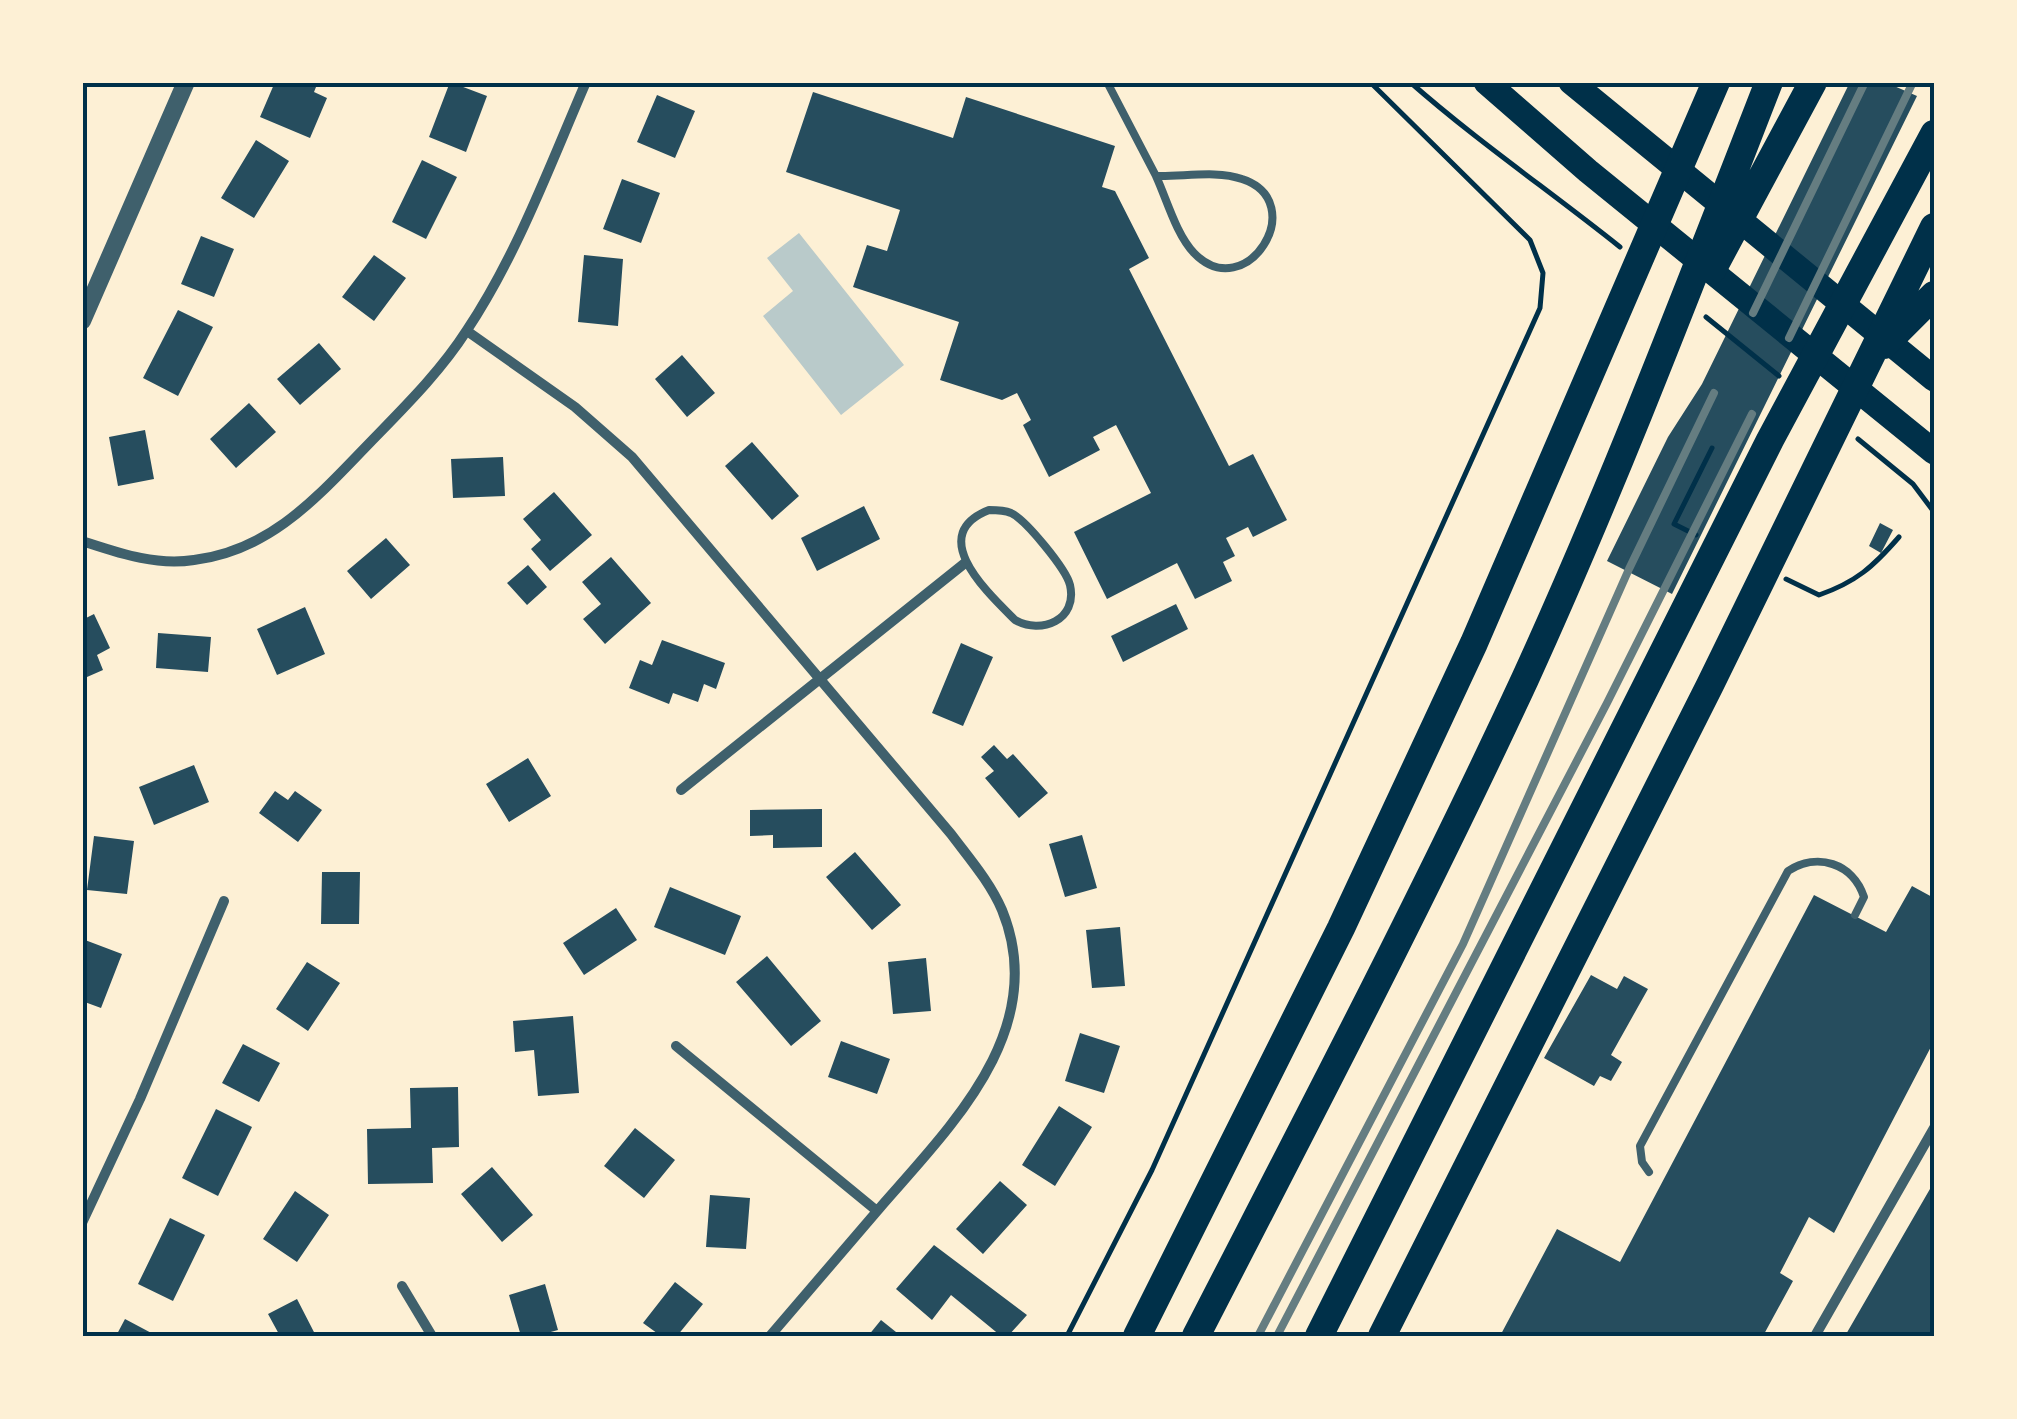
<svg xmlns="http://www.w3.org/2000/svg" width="2017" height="1419" font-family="Karla,sans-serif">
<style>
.green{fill:#b9caca}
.building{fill:#264d5e}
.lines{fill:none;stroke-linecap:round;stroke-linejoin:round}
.path{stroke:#003049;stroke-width:5}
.service{stroke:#3f606c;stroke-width:8}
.minor{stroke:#3f606c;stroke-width:10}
.tertiary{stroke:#3f606c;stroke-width:18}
.primary{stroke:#003049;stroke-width:25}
.motorway{stroke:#003049;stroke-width:28}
.rail{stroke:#657d81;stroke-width:8}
.neatline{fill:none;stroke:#003049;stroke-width:4}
</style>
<rect width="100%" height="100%" fill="#fdf0d5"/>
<path class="green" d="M 799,233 L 904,365 L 841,415 L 763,316 L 793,291 L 767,258 Z"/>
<path class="building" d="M 275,82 L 318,82 L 314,92 L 327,98 L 310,138 L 260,117 Z
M 450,82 L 487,96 L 466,152 L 429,137 Z
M 1850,82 L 1885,82 L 1917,96 L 1672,594 L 1607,561 L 1668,437 L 1702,384 Z
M 813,92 L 953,138 L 966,97 L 1115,146 L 1102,187 L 1115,191 L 1149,258 L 1129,269 L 1229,466 L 1253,454 L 1287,520 L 1253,537 L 1248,527 L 1226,538 L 1235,556 L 1223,562 L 1232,581 L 1195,599 L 1177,563 L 1107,599 L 1074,532 L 1151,493 L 1116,425 L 1093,437 L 1100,450 L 1049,477 L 1023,425 L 1031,420 L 1017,393 L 1002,400 L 940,380 L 959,322 L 853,287 L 867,245 L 887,251 L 900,210 L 786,172 Z
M 657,95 L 695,111 L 675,158 L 637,142 Z
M 256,140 L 289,161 L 254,218 L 221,198 Z
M 422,160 L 457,177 L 426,239 L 392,222 Z
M 622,179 L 660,193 L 641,243 L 603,229 Z
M 201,236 L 234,249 L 214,297 L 181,284 Z
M 374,255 L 406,278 L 374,321 L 342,297 Z
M 584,255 L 623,259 L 618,326 L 578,322 Z
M 178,310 L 213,327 L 178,396 L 143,378 Z
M 319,343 L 341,369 L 300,405 L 277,379 Z
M 682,355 L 715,393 L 687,417 L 655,379 Z
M 249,403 L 276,432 L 236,468 L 210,439 Z
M 145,430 L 154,479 L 118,486 L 109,437 Z
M 752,442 L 799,496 L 772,520 L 725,466 Z
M 503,457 L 505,496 L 453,498 L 451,459 Z
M 554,492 L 592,535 L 550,571 L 531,549 L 541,540 L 523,519 Z
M 864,506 L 880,539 L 817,571 L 801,538 Z
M 1880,523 L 1893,530 L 1881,553 L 1869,546 Z
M 386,538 L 410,565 L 371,599 L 347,571 Z
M 611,557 L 651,603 L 605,644 L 583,619 L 601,604 L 582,582 Z
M 528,565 L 547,587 L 527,605 L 507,583 Z
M 1176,604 L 1188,629 L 1123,662 L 1111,636 Z
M 305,607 L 325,654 L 277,675 L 257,629 Z
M 94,614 L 110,648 L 97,655 L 103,670 L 87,677 L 82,667 L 82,620 Z
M 158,633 L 211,637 L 208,672 L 156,668 Z
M 662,640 L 725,663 L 716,689 L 704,684 L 698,702 L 673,693 L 669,704 L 629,688 L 640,660 L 652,665 Z
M 961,643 L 993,657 L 963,726 L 932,713 Z
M 994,745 L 1007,759 L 1013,754 L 1048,793 L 1019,818 L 985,778 L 994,771 L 981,757 Z
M 528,758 L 551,796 L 509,822 L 486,784 Z
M 194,765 L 209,802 L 154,825 L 139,787 Z
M 275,791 L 288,800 L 295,791 L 322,810 L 298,842 L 259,813 Z
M 822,809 L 822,847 L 773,848 L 773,835 L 750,836 L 750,810 Z
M 1082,835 L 1097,888 L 1065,897 L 1049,844 Z
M 94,836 L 134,841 L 127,894 L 87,890 Z
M 855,852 L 901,905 L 872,930 L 826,877 Z
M 322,872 L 360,872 L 359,924 L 321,924 Z
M 1912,886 L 1934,898 L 1934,1041 L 1834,1233 L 1809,1217 L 1780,1273 L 1793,1281 L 1763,1336 L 1500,1336 L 1557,1229 L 1620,1262 L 1814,895 L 1886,932 Z
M 670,887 L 741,916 L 725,955 L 654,927 Z
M 616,908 L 637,940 L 584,975 L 563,943 Z
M 1120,927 L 1125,986 L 1092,988 L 1086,930 Z
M 85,940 L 122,954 L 101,1008 L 82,1001 L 82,947 Z
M 767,956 L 821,1021 L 791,1046 L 736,982 Z
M 926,958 L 931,1011 L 893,1014 L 888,962 Z
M 307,962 L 340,983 L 308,1031 L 276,1009 Z
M 1591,975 L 1617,989 L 1624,976 L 1648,989 L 1611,1055 L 1622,1062 L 1611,1081 L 1600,1076 L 1594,1086 L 1544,1058 Z
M 573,1016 L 579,1093 L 538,1096 L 534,1050 L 515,1052 L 513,1021 Z
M 1080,1033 L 1120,1046 L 1104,1093 L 1065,1081 Z
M 841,1041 L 890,1059 L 877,1094 L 828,1077 Z
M 243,1044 L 280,1063 L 259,1102 L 222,1083 Z
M 458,1087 L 459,1147 L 432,1148 L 433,1183 L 368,1184 L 367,1129 L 411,1128 L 410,1088 Z
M 1059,1106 L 1092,1127 L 1055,1186 L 1022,1165 Z
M 216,1109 L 252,1127 L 218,1196 L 182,1178 Z
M 635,1128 L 675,1160 L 644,1198 L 604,1166 Z
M 492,1167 L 533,1215 L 502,1242 L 461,1194 Z
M 1000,1181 L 1027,1205 L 983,1254 L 956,1229 Z
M 1934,1182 L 1934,1336 L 1845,1336 Z
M 295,1191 L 329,1215 L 297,1262 L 263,1239 Z
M 710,1195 L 750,1198 L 746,1249 L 706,1247 Z
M 170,1218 L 205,1235 L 173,1301 L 138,1284 Z
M 934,1245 L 1027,1315 L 1008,1336 L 1001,1336 L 951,1295 L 932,1320 L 896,1289 Z
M 675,1282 L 703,1304 L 677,1336 L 661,1336 L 643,1323 Z
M 545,1284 L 558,1330 L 536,1336 L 521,1336 L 509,1295 Z
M 297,1299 L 316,1336 L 280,1336 L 268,1314 Z
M 125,1319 L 157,1336 L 116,1336 Z
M 881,1320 L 901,1336 L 868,1336 Z"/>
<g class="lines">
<path class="path" d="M 1410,82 C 1477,141 1550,191 1620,247
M 1706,317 L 1779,376
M 1858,439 L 1913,484 L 1934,512
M 1696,535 L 1674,524 L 1712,448
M 1786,579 L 1819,595 C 1856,582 1873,567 1899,537
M 1067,1336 L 1152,1170 L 1540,308 L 1543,273 L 1530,240 L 1370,82"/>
<path class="service" d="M 1107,82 L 1156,176
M 1156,176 C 1182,177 1217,170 1242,179 C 1312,202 1246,307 1194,253 C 1176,234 1167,200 1156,176 Z
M 989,510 C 996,510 1004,510 1011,513 C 1026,520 1066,569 1070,585 C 1078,620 1041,635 1015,620 C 988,593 925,535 989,510 Z
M 1649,1172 L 1642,1162 L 1640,1146 L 1788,871 C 1817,852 1853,863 1864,897 L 1855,915"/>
<path class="minor" d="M 467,331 L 575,407 L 632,457 L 951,834 C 969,858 990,882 1002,910 C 1050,1027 954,1123 884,1203 C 846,1247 808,1292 770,1336
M 82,541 C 119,553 155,566 194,560 C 265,551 310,505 357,456 C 395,416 437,377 467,330 C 517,255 550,165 586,82
M 681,790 L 965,563
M 676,1046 L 877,1211
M 82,1223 L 140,1099 L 224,901
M 402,1286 L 432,1336
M 1815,1336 L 1934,1128"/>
<path class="tertiary" d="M 82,321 L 186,82"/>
<path class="primary" d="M 1486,82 L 1588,171 L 1934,452
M 1571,82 L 1934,379"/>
<path class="motorway" d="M 1712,270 L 1813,82
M 1884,345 L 1934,295
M 1137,1336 L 1341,928 L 1474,643 L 1716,82
M 1196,1336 C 1308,1118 1422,901 1525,679 C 1614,484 1691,282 1769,82
M 1319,1336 L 1770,440 L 1934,134
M 1382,1336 L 1710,685 L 1934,227"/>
<path class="rail" d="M 1753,313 L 1865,82
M 1789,338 L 1913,82
M 1258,1336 L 1463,944 L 1629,569 L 1714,393
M 1277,1336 L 1607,703 L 1752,414"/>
</g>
<rect width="2017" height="1419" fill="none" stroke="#fdf0d5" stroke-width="170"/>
<rect x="85" y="85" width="1847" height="1249" class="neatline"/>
</svg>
